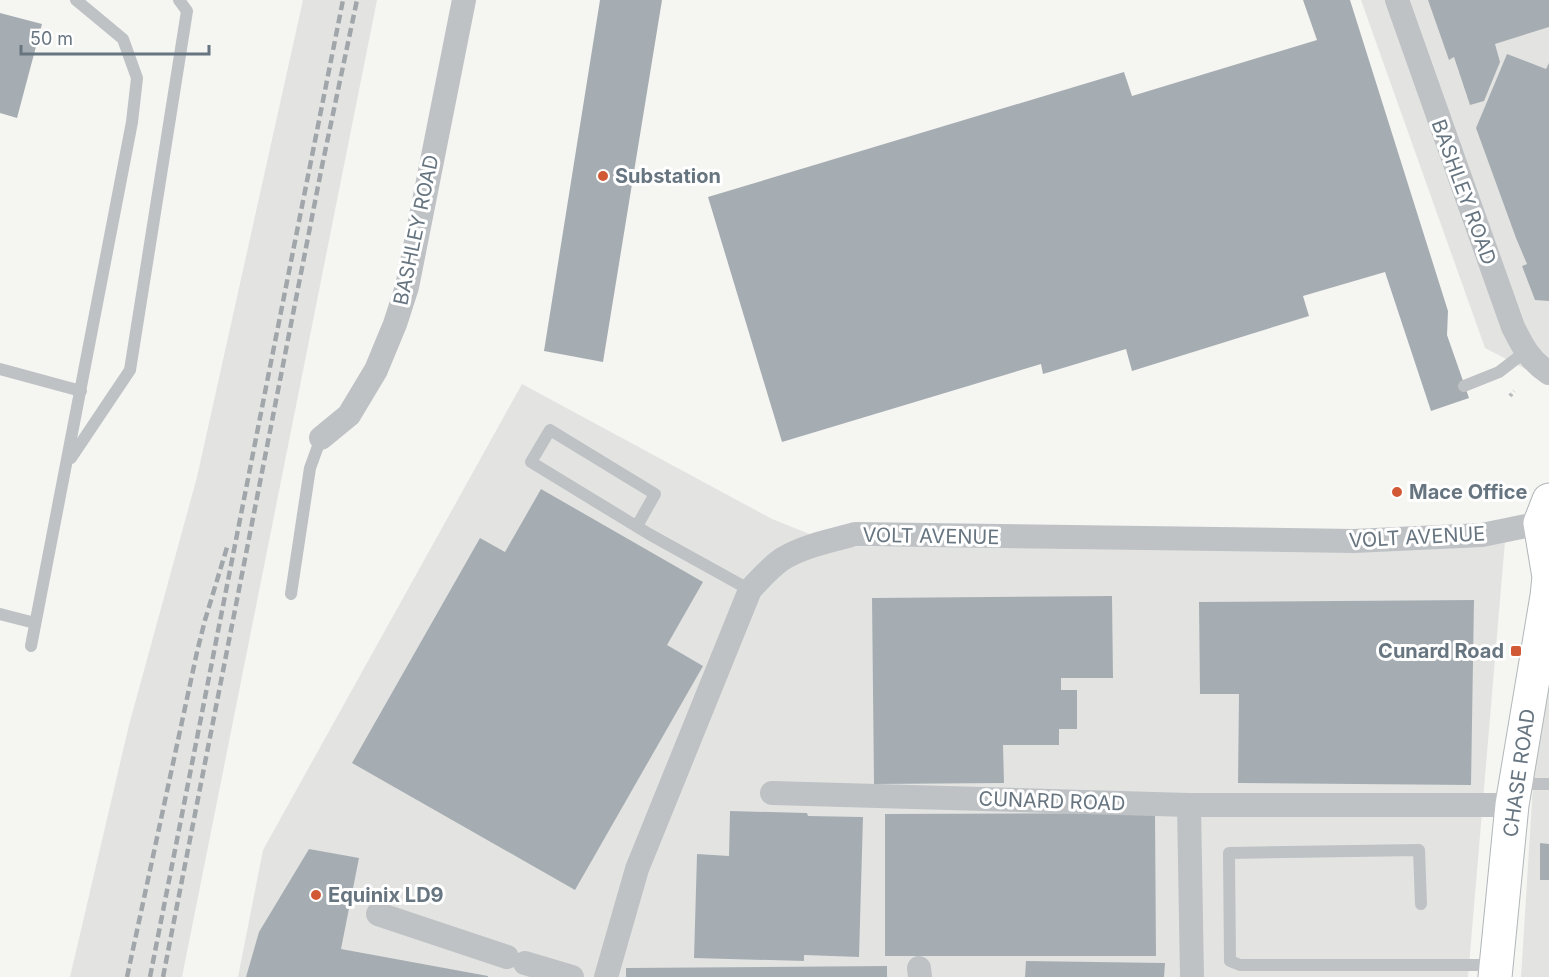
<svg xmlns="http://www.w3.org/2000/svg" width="1549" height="977" font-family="Inter,sans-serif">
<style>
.built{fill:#e3e4e2}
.building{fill:#a6adb2}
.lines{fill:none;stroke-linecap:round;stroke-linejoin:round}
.secondary-casing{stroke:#b1b6b9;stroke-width:35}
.path{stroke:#b8bbbd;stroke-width:4;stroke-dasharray:3 3;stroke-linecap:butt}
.lane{stroke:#bec2c5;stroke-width:12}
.street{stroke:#bec2c5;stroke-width:24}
.secondary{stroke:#fff;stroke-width:33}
.rail{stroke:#a0a6aa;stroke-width:4.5;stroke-dasharray:9 4.5;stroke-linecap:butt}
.poi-dot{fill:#d25935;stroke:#fff;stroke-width:2}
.labels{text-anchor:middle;stroke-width:6;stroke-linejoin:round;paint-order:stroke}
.poi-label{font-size:20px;font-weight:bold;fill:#677580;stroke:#fff;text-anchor:start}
.street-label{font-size:20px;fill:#677580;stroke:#fff}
</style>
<rect width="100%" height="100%" fill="#f5f5f2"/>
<path class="built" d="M 303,0 L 377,0 L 182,977 L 70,977 L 129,725 L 197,477 Z
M 1361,0 L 1549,0 L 1549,381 L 1485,348 Z
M 522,384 L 772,519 L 842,547 L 1505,541 L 1468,977 L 238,977 L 263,850 Z
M 1549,611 L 1549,977 L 1521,977 L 1543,626 Z"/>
<path class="building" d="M 600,0 L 662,0 L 603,362 L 544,351 Z
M 1303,0 L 1350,0 L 1448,311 L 1447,335 L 1469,398 L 1431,411 L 1385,272 L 1303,296 L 1309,316 L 1132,371 L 1126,349 L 1043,374 L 1041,364 L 782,442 L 708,197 L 1124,72 L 1132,96 L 1317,40 Z
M 1428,0 L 1549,0 L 1549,27 L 1495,44 L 1500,62 L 1484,101 L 1470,105 L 1454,57 L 1449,60 Z
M 0,13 L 42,24 L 17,118 L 0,113 Z
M 1507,54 L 1546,69 L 1549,63 L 1549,301 L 1535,300 L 1522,266 L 1527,264 L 1516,238 L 1476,128 Z
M 541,489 L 703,582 L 667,645 L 703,666 L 575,890 L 352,763 L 480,538 L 505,552 Z
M 1112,596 L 1113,678 L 1061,678 L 1061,690 L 1077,690 L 1077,729 L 1059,729 L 1059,745 L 1003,745 L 1004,783 L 874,784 L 872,598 Z
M 1474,600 L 1471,785 L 1238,783 L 1239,694 L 1200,694 L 1199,602 Z
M 730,811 L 807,813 L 808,816 L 863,817 L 859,957 L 804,955 L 804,961 L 694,958 L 697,854 L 729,856 Z
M 1155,813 L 1156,956 L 885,956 L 885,814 Z
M 1540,843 L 1549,844 L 1549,880 L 1540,880 Z
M 309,849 L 359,858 L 341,949 L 488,976 L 488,977 L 246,977 L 259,932 Z
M 1026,961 L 1165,963 L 1164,977 L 1025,977 Z
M 887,966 L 887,977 L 626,977 L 626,968 Z"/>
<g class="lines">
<defs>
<path id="secondary" d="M 1495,977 L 1512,805 L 1547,596 L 1549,577 L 1540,523 L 1549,500"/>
</defs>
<use href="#secondary" class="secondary-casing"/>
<path class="path" d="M 1510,396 L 1514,391"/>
<path class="lane" d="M 0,369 L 81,391
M 1464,386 L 1499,372 L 1525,352
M 71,458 L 130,370 L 187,11 L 179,0
M 637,526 L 655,494 L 550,430 L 531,462 L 649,534 L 750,590
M 291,594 L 310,468 L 321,438
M 0,614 L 35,623
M 31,646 L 132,122 L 137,78 L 123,39 L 76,0
M 1517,784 L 1549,784
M 1421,904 L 1419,850 L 1229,853 L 1230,961 L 1240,965 L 1495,965"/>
<path class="street" d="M 1397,0 L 1513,327 C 1523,347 1530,361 1549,373
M 321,438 L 349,415 L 376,370 L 395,324 L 407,287 L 464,0
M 772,793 L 1189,805 L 1512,805
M 1189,805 L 1192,977
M 378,914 L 507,957
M 525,963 L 572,977
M 919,968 L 920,977
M 606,977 L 637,869 L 750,590 C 760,579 771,566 784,558 C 806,545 831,541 855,534 L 1354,541 L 1482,535 L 1540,523"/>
<use href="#secondary" class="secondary"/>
<path class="rail" d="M 127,977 L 197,652 L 205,620 L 228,544
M 150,977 L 269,372 L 343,0
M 163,977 L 322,166 L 357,0"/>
</g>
<g class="poi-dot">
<circle cx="603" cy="176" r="6"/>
<circle cx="1397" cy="492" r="6"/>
<rect x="1510" y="645" width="12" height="12" rx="3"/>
<circle cx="316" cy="895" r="6"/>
</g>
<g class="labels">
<g class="poi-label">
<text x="615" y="183">Substation</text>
<text x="1409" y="499">Mace Office</text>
<text x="1504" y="658" text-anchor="end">Cunard Road</text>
<text x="328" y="902">Equinix LD9</text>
</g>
<g class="street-label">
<text transform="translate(1464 192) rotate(70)" y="7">BASHLEY ROAD</text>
<text transform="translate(416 230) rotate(-78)" y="7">BASHLEY ROAD</text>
<text transform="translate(931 536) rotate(1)" y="7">VOLT AVENUE</text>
<text transform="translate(1417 537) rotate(-3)" y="7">VOLT AVENUE</text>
<text transform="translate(1519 773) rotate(-82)" y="7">CHASE ROAD</text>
<text transform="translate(1052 801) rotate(2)" y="7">CUNARD ROAD</text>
</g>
</g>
<path d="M21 45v9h188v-9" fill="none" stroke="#677580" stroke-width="3"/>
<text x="30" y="45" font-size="18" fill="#677580" stroke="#ffffff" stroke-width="4.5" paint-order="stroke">50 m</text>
</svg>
